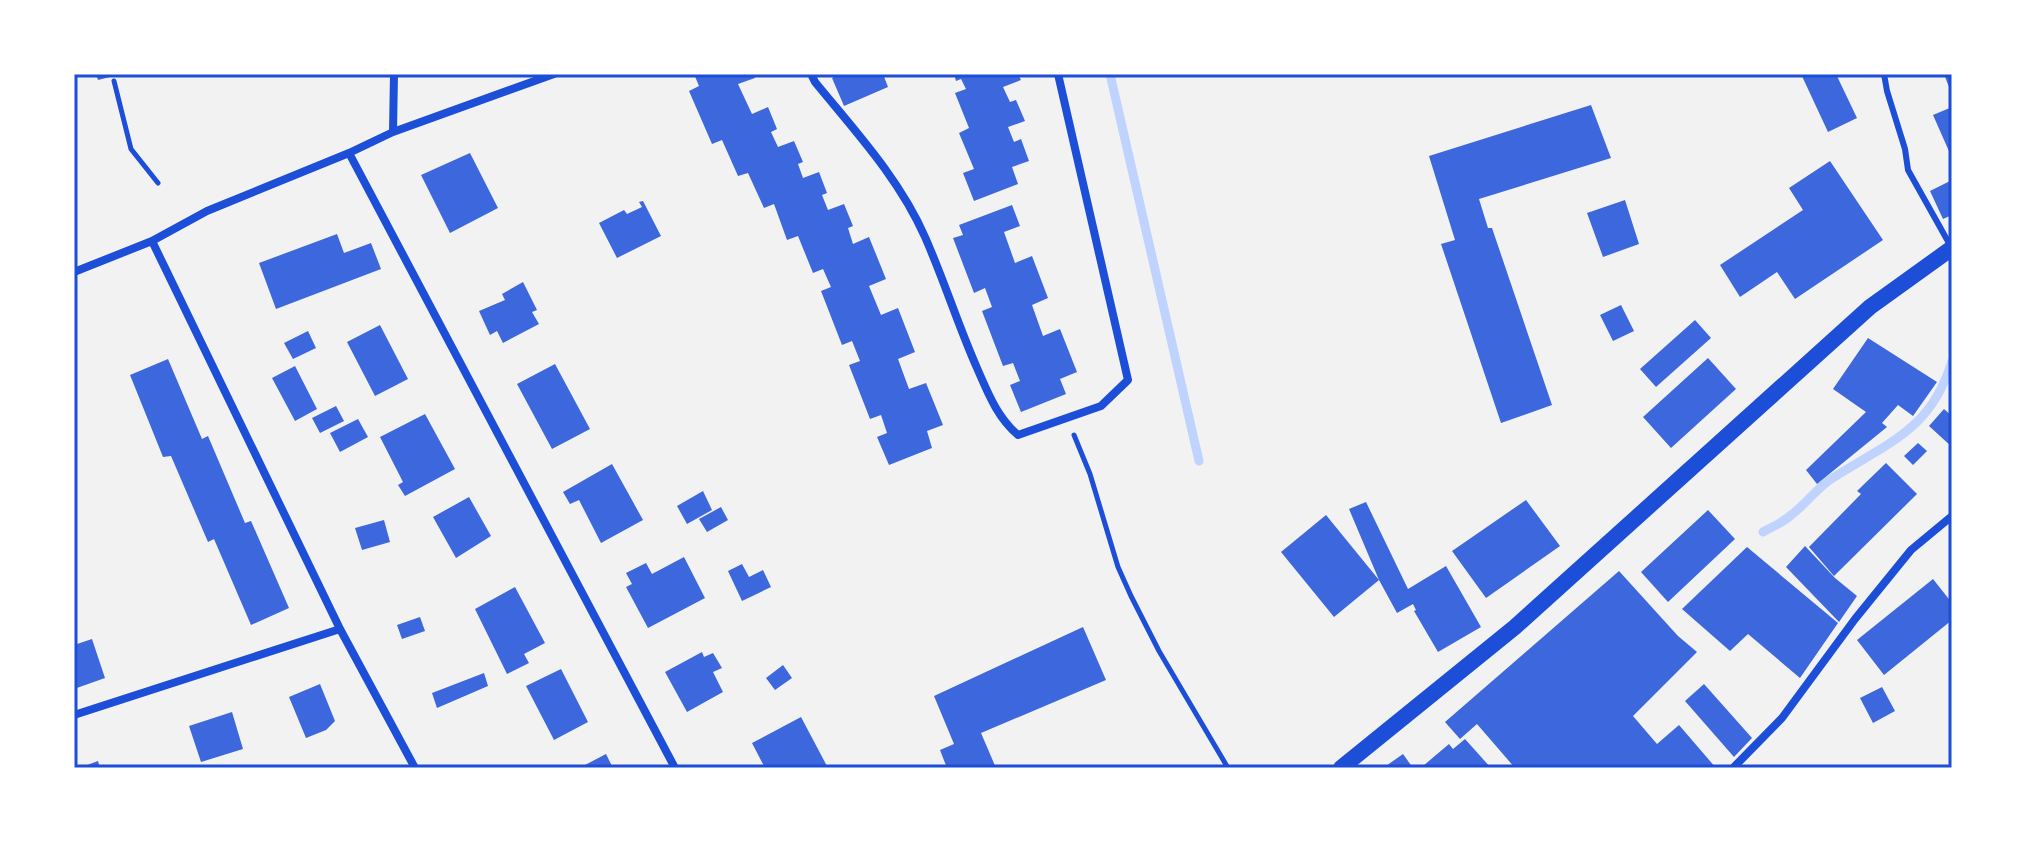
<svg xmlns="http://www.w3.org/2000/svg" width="2026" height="842" font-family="Overpass,sans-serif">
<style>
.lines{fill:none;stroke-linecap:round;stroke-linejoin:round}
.stream{stroke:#bfd3fe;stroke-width:9}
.building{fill:#3d67dc}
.path{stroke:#1d4ed8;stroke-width:5}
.service{stroke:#1d4ed8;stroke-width:6}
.minor{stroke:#1d4ed8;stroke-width:8}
.secondary{stroke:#1d4ed8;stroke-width:16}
.neatline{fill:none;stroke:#1d4ed8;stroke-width:3}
</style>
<rect width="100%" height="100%" fill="#f2f2f2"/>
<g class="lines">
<path class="stream" d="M 1110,74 L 1199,461
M 1763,532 C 1772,527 1782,523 1790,516 C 1805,505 1816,489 1831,479 C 1887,443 1931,431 1952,361"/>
</g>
<path class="building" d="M 96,74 L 118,74 L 118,75 L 98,80 Z
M 694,74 L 754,74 L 755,78 L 738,84 L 752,114 L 768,107 L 777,129 L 771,132 L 778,147 L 794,141 L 803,162 L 798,164 L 803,178 L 819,172 L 827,193 L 822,195 L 828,210 L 844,204 L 853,226 L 848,228 L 853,244 L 869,237 L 886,279 L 869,286 L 881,315 L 898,308 L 915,352 L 898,359 L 909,389 L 926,383 L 943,425 L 927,431 L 932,448 L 889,465 L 877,437 L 887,433 L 881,415 L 870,419 L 849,365 L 860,361 L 852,341 L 842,345 L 821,291 L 831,287 L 823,269 L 813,273 L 798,236 L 787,240 L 774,204 L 764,208 L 748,173 L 738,176 L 722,140 L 712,144 L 689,91 L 699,86 Z
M 840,74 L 883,74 L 888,87 L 844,106 L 832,78 Z
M 954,74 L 1018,74 L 1021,80 L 1003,87 L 1010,102 L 1016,100 L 1025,121 L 1008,127 L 1014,142 L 1021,139 L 1029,161 L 1012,167 L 1018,184 L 974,201 L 963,173 L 974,169 L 959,133 L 969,128 L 955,93 L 966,89 L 961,79 L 956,81 Z
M 1801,74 L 1836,74 L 1857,118 L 1828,132 Z
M 1944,74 L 1952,74 L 1952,95 Z
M 1591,105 L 1611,158 L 1479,199 L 1488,228 L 1492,228 L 1552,405 L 1501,423 L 1441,244 L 1455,240 L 1429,156 Z
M 1952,107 L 1952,158 L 1933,115 Z
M 470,153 L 498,208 L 450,233 L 421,175 Z
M 1830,161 L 1883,240 L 1795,299 L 1777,272 L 1740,297 L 1720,265 L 1803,210 L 1789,188 Z
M 1952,180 L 1952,215 L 1943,219 L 1930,191 Z
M 1625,200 L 1639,244 L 1603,257 L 1587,213 Z
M 643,201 L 661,236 L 617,258 L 599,223 L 624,210 L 627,214 L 642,207 L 639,202 Z
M 1012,205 L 1020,226 L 1004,232 L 1015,263 L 1032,256 L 1048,298 L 1032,305 L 1043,336 L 1060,329 L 1077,372 L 1060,379 L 1066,394 L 1021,412 L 1010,385 L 1020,381 L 1013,363 L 1003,366 L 982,311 L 992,307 L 985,288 L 974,293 L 953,238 L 963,235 L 959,225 Z
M 337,234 L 344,253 L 371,243 L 381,269 L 276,309 L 259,263 Z
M 523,282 L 537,310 L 532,312 L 539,324 L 503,343 L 497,331 L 490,335 L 479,311 L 505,300 L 502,294 Z
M 1621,305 L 1634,331 L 1613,341 L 1600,315 Z
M 1695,320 L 1711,338 L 1656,387 L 1640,369 Z
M 380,325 L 408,379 L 375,396 L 347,342 Z
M 308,331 L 316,348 L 293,359 L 284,343 Z
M 1868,338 L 1937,382 L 1913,416 L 1898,405 L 1882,423 L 1887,427 L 1817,484 L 1806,470 L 1866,412 L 1833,389 Z
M 1708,358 L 1736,389 L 1671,448 L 1643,417 Z
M 168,359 L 202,439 L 208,436 L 245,523 L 251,521 L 289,608 L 251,625 L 214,539 L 208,542 L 171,456 L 163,457 L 130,375 Z
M 555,364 L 590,429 L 552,449 L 517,384 Z
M 295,366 L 317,409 L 295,421 L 272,378 Z
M 336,406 L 344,421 L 320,433 L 312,418 Z
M 1944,409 L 1952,416 L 1952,447 L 1929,426 Z
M 425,414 L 455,469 L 405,496 L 398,485 L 403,482 L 380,437 Z
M 358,419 L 368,437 L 340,452 L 330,433 Z
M 1918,443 L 1927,451 L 1913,465 L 1904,456 Z
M 1886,463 L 1917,494 L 1834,576 L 1809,547 L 1861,494 L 1857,491 Z
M 612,464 L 643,520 L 601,543 L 579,500 L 570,504 L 563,492 Z
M 703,491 L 712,510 L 687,524 L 677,506 Z
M 469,497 L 491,536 L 456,558 L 433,517 Z
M 1526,500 L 1560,546 L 1486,598 L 1452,551 Z
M 1366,502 L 1408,589 L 1446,566 L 1481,627 L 1438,652 L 1414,611 L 1416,610 L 1413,604 L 1397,613 L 1379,580 L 1334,617 L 1281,552 L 1326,515 L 1379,580 L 1349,509 Z
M 721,507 L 728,520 L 707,532 L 699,519 Z
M 1708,510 L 1735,539 L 1668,602 L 1641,572 Z
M 384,520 L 390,542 L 362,550 L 355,528 Z
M 1805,546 L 1835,578 L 1857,596 L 1839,622 L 1786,567 Z
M 1747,547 L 1838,623 L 1800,678 L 1748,634 L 1730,651 L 1682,609 Z
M 684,557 L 705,598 L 648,628 L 626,587 L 632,584 L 626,573 L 646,563 L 652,574 Z
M 742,564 L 749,577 L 763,570 L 771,587 L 742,601 L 728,571 Z
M 1619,571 L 1678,636 L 1697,652 L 1633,716 L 1657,744 L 1679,725 L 1716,768 L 1515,768 L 1477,724 L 1460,739 L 1445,722 Z
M 1933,579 L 1952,603 L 1952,620 L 1884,675 L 1857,640 Z
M 515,587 L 545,643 L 524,654 L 529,663 L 507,674 L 475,609 Z
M 420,617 L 425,631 L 402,639 L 397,625 Z
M 1083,627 L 1106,680 L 981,733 L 996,768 L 947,768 L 940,750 L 954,744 L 934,696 Z
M 92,639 L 105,678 L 74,689 L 74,645 Z
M 702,652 L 704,657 L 713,653 L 722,668 L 713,672 L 723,692 L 687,712 L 665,672 Z
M 783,665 L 792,678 L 775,690 L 766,678 Z
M 561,669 L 588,722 L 554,740 L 526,686 Z
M 484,673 L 488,686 L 437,708 L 432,693 Z
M 320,684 L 335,721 L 326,730 L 306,738 L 289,697 Z
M 1704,684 L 1752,738 L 1734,757 L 1685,701 Z
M 1882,687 L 1895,711 L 1873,723 L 1860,698 Z
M 232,712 L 243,749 L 201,762 L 189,726 Z
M 801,717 L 828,768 L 765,768 L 752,743 Z
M 1465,739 L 1491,768 L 1425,768 L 1423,766 L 1449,744 L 1453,749 Z
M 606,754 L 613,768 L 586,768 L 585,765 Z
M 1403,754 L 1413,768 L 1383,768 Z
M 98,761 L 100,768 L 79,768 Z"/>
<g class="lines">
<path class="path" d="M 114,81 L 131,149 L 158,183
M 1074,435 L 1090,474 L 1118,567 L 1131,596 L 1159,651 L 1228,768"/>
<path class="service" d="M 1884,74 L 1887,91 L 1905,149 L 1908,170 L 1950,245"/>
<path class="minor" d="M 811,74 L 815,82 C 855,131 899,178 925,237 C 944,280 958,325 977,368 C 988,393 997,417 1018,435 L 1101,406 L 1128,380 L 1058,74
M 393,132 L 394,74
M 349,153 L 675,768
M 152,241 L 340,629 L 415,768
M 74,272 L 152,241 L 207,211 L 349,153 L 393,132 L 554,74
M 74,715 L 340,629
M 1733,768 L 1782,718 L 1855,619 L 1911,550 L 1952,516"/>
<path class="secondary" d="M 1341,768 L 1515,627 L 1870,307 L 1952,248"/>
</g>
<rect width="2026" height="842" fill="none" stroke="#ffffff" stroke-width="152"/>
<rect x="76" y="76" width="1874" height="690" class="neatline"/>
</svg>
